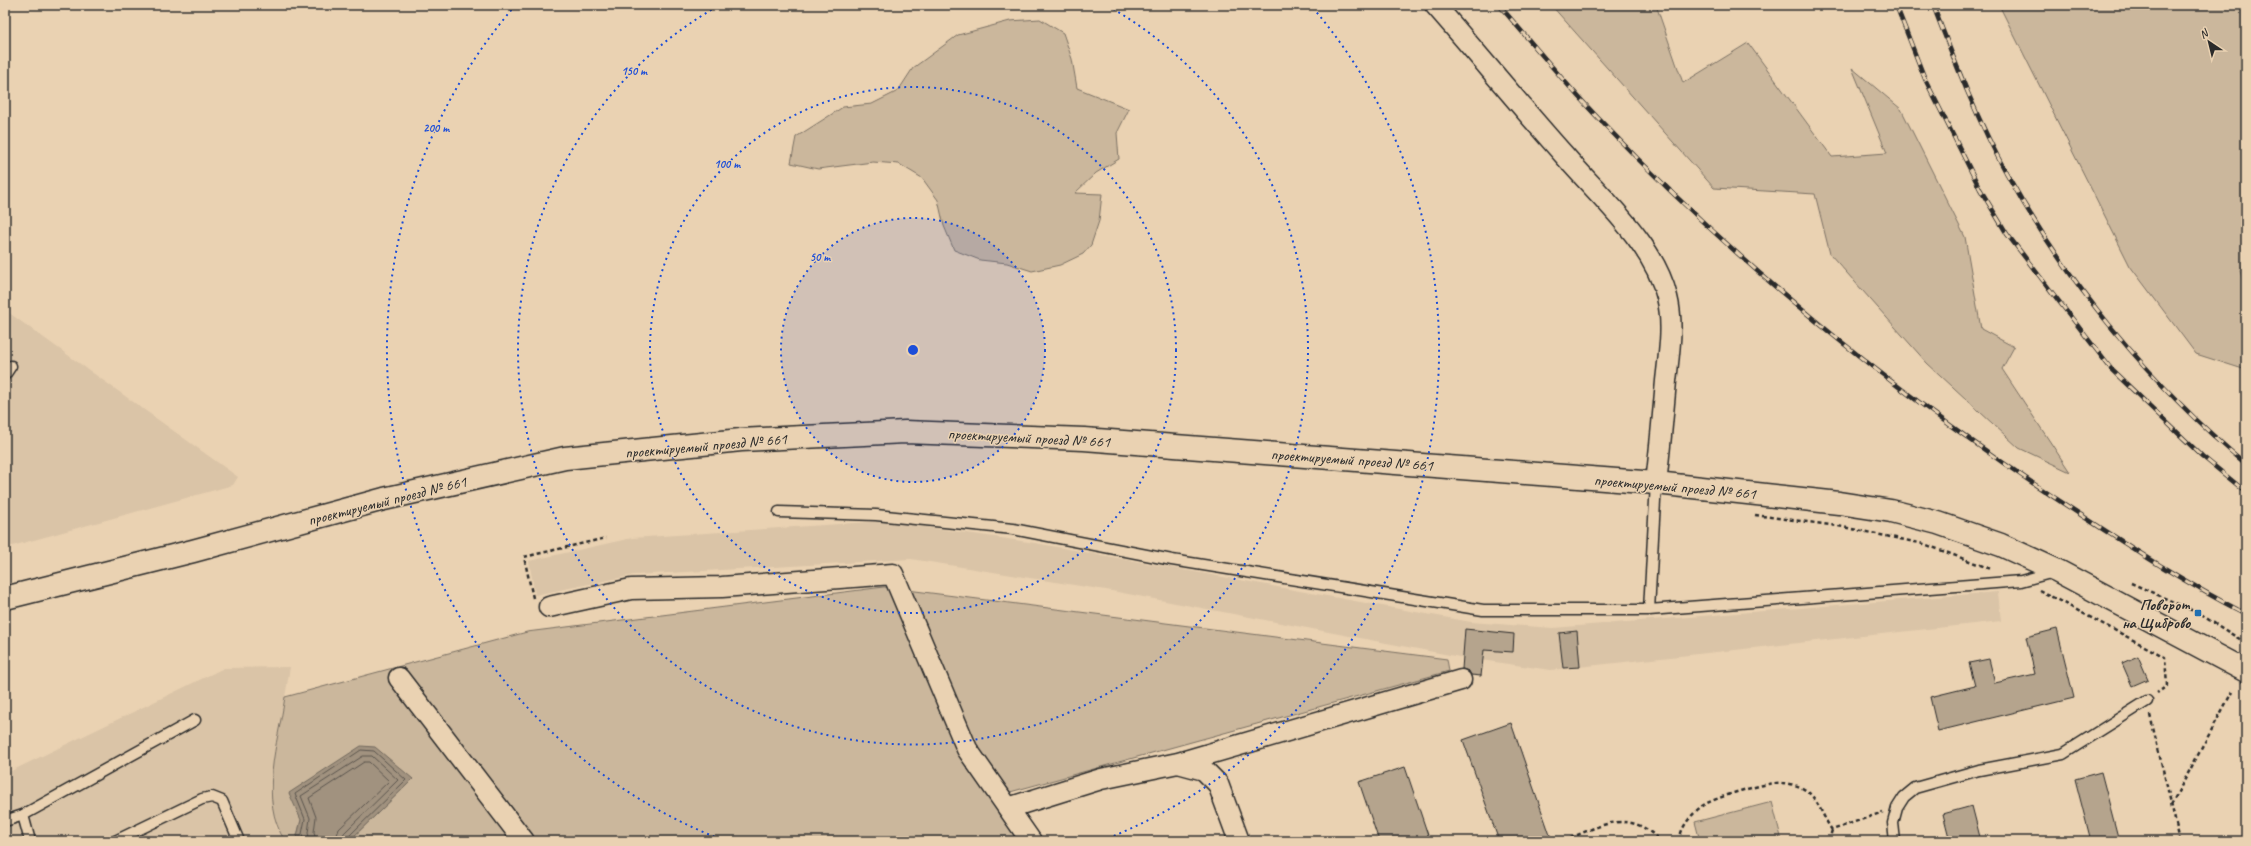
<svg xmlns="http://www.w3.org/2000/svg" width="2251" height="846" font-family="Caveat,sans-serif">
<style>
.built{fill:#dac4a7}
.green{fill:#cbb79c;stroke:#7b7164}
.water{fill:#a1927f;stroke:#72695d}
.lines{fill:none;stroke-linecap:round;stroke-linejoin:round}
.shore{stroke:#5a544d;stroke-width:1}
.building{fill:#b5a48d;stroke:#2b2b2b}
.lane-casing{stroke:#2b2b2b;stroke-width:13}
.street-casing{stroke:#2b2b2b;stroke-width:23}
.secondary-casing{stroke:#2b2b2b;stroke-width:25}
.path{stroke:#2b2b2b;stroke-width:2.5;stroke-dasharray:4 3;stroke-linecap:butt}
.lane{stroke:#ead2b2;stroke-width:10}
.street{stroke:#ead2b2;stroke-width:20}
.secondary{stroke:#ead2b2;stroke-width:22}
.rail-casing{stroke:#2b2b2b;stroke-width:4.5}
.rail{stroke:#ead2b2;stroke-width:3;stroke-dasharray:9;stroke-linecap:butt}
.ring{fill:none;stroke:#1d4ed8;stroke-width:2;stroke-dasharray:2 4}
.poi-dot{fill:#1f6fb2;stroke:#ead2b2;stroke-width:1.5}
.labels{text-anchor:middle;stroke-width:3;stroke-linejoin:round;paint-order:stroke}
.street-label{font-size:16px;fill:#2b2b2b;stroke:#ead2b2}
.poi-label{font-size:16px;font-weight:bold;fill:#2b2b2b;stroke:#ead2b2;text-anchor:end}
.centre{fill:#1d4ed8;stroke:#ead2b2;stroke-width:2}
.ring-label{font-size:12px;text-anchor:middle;font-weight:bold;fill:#1d4ed8;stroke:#ead2b2;stroke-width:3;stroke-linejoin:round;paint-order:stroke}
</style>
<rect width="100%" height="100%" fill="#ead2b2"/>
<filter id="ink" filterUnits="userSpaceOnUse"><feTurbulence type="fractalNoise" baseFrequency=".025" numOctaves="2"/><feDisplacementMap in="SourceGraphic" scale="8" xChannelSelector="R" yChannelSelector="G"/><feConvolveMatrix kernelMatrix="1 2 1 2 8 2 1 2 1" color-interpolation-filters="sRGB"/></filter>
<g filter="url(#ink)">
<path class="built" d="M 5,310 L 238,477 L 233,485 L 5,548 Z
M 885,521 L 1035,543 L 1471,622 L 1553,628 L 1998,592 L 2001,621 L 1551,670 L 1460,657 L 1112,591 L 911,559 L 634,575 L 535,595 L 529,561 L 632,538 Z
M 290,667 L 270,788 L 276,827 L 285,841 L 5,841 L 5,774 L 224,668 Z"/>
<path class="green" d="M 1551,5 L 1656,5 L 1683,83 L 1748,43 L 1832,157 L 1887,153 L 1852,68 L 1901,109 L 1965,237 L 1981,329 L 2014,347 L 2002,369 L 2070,472 L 2019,448 L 1927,363 L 1830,254 L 1815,194 L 1714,188 Z
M 1999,5 L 2246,5 L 2246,259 L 2240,271 L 2246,290 L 2246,370 L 2196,354 L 2130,266 Z
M 1040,19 L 1063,33 L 1072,59 L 1077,88 L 1129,109 L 1117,133 L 1119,159 L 1096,173 L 1075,193 L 1102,194 L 1099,221 L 1091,245 L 1083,254 L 1060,265 L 1032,271 L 1007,263 L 980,260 L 954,250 L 944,226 L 938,200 L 922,178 L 899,164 L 873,162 L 818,169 L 791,163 L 796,137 L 843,107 L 872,104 L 898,91 L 913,68 L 958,35 L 1010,21 Z
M 884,587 L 1447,659 L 1449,671 L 992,797 L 1017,841 L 349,841 L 413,779 L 301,820 L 297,836 L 302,841 L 285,841 C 258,799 278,743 285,697 L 527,632 Z
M 1772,802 L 1782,841 L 1700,841 L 1695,822 Z"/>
<path class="water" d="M 361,746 L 375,747 L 413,779 L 349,841 L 302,841 L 297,836 L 301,820 L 289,793 Z"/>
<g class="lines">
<path class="shore" d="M 304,841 L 302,834 L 305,819 L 295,794 L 361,750 L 374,751 L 406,780 L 348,837 L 346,841
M 310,841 L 308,833 L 310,818 L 301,796 L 363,756 L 372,756 L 398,780 L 344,833 L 341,841
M 316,841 L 314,832 L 316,817 L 309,798 L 364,762 L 369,762 L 389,781 L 339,829 L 335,841"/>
</g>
<path class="building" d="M 1465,629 L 1514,634 L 1513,652 L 1484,650 L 1481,676 L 1471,675 L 1469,671 L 1462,669 Z
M 2057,629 L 2074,698 L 1938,731 L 1930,697 L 1975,686 L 1969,663 L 1989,659 L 1995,683 L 2035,674 L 2026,637 Z
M 1577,631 L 1580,667 L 1563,668 L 1559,633 Z
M 2138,656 L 2148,679 L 2132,686 L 2122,663 Z
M 1511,723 L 1551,838 L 1544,841 L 1499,841 L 1463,740 Z
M 1405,767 L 1430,841 L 1379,841 L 1359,782 Z
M 2101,772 L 2119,841 L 2091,841 L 2075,779 Z
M 1972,806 L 1981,841 L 1950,841 L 1943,814 Z"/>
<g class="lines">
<defs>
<path id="lane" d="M 5,375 L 11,366
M 779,512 L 876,515 L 1013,529 L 1172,560 L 1483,610 L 1649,610 L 2021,581 L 2054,572
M 1649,610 L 1656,483
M 23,815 L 30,841
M 5,821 L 23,815 L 195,720
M 115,841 L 202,799 L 212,797 L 222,801 L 239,841
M 1895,841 L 1893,823 L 1897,808 L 1904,797 L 1915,788 L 1979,770 L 2063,754 L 2147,701"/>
<path id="street" d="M 1435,5 C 1479,55 1521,107 1565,156 C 1600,197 1654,243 1667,297 C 1674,324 1669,353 1666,381 C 1663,415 1660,449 1656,483
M 549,607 L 631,589 L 722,587 L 893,574 L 967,749 L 1031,841
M 399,678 L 524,841
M 1178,763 L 1204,770 L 1218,784 L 1239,841
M 1008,808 L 1101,779 L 1178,763 L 1461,680"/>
<path id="secondary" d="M 5,598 L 193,551 L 384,499 L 565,458 L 741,440 L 905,432 L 1084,439 L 1656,483 L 1839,503 L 1891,511 L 1938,523 L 2001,545 L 2058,571 L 2246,671"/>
</defs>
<use href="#lane" class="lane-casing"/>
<use href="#street" class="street-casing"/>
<use href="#secondary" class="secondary-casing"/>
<path class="path" d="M 1755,515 L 1838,526 L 1924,544 L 1991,569
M 2131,583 L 2198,613 L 2246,643
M 2039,590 L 2165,657 L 2167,686 L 2157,693
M 533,598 L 524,557 L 606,538
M 2150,715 L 2180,841
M 2171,805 L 2232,692
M 1564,841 C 1599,826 1629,807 1660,841
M 1680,841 C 1679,828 1693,813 1702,806 C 1713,798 1768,781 1782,783 C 1787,783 1795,785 1800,787 C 1818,795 1821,815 1832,830 L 1883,812
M 1829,841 L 1832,830"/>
<use href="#lane" class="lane"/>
<use href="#street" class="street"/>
<use href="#secondary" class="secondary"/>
<defs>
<path id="rail" d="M 1499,5 C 1533,44 1566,85 1602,122 C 1743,270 1904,400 2075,511 C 2130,547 2187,584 2246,614
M 1896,5 L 1925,79 L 1980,189 L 2007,234 L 2112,370 L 2202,456 L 2246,492
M 1933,5 C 1955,62 1977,120 2007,174 C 2065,280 2153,387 2246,464"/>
</defs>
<use href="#rail" class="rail-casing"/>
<use href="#rail" class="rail"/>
</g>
</g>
<circle cx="913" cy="350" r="132" fill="#1d4ed8" fill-opacity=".12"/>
<g class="ring">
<circle cx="913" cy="350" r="132"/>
<circle cx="913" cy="350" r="263"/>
<path d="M1108 6A395 395 0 1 1 718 6"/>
<path d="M720 839A526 526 0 0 1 513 8M1313 8A526 526 0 0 1 1106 839"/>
</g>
<rect class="poi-dot" x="2194" y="609" width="8" height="8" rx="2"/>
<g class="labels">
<g class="street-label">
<text transform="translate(1029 437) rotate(3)" y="6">проектируемый проезд № 661</text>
<text transform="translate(706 445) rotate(-5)" y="6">проектируемый проезд № 661</text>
<text transform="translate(1352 459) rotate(4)" y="6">проектируемый проезд № 661</text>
<text transform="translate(1675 486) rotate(5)" y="6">проектируемый проезд № 661</text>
<text transform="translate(387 500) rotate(-14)" y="6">проектируемый проезд № 661</text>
</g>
<g class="poi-label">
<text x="2190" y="610">Поворот<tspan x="2190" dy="18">на Щиброво</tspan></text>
</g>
</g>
<circle cx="913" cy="350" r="6" class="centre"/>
<g class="ring-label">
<text x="634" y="75">150 m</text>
<text x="436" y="132">200 m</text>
<text x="727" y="168">100 m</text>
<text x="820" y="261">50 m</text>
</g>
<rect width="2251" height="846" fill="none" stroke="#ead2b2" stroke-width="20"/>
<rect x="10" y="10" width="2231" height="826" fill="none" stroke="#2b2b2b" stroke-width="1.5" filter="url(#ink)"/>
<g transform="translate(2209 42) rotate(325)" stroke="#ead2b2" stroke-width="3" paint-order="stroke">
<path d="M0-3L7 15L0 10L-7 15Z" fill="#2b2b2b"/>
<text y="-6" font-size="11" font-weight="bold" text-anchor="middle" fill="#2b2b2b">N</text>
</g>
</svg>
